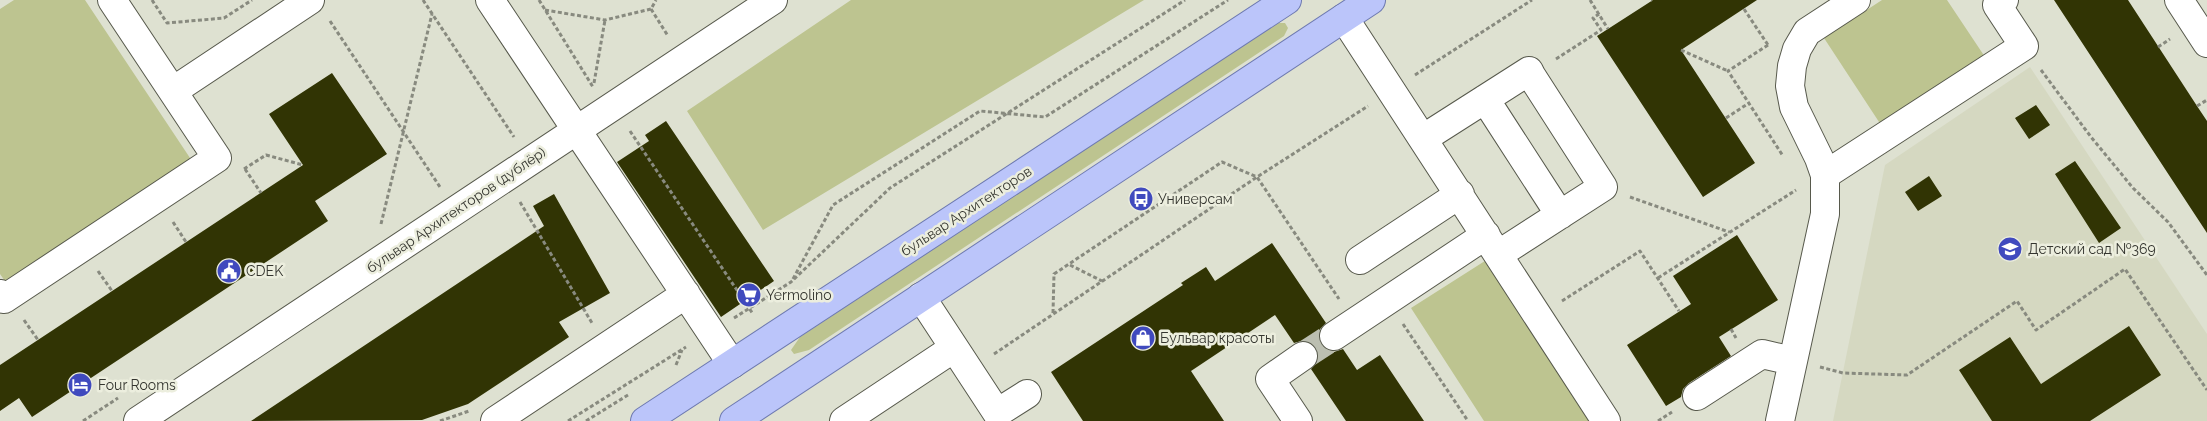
<svg xmlns="http://www.w3.org/2000/svg" width="2207" height="421" font-family="Raleway,sans-serif">
<style>
.built{fill:#d5d8c1}
.green{fill:#bdc490}
.building{fill:#313404}
.lines{fill:none;stroke-linecap:round;stroke-linejoin:round}
.minor-tunnel{stroke:#bcbfb1;stroke-width:28;stroke-dasharray:28 14;stroke-linecap:butt}
.minor-casing{stroke:#57594c;stroke-width:30}
.major-casing{stroke:#6e7ab0;stroke-width:30}
.path{stroke:#888a7f;stroke-width:3;stroke-dasharray:4 2.5;stroke-linecap:butt}
.minor{stroke:#fff;stroke-width:28}
.major{stroke:#bbc5fa;stroke-width:28}
.labels{text-anchor:middle;stroke-width:5;stroke-linejoin:round;paint-order:stroke}
.poi-label{font-size:14px;fill:#34352f;stroke:#eceede;text-anchor:start}
.street-label{font-size:14px;fill:#34352f;stroke:#eceede}
</style>
<rect width="100%" height="100%" fill="#dee1d1"/>
<path class="built" d="M 2030,67 L 2207,334 L 2207,421 L 1833,421 L 1885,165 Z"/>
<path class="green" d="M 14,0 L 85,0 L 192,161 L 7,284 L 0,274 L 0,9 Z
M 851,0 L 1144,0 L 763,230 L 687,111 Z
M 1882,0 L 1947,0 L 1985,57 L 1881,125 L 1824,38 Z
M 1276,23 L 1285,23 L 1288,28 L 1284,36 L 809,350 L 794,354 L 791,350 L 800,337 Z
M 1488,259 L 1591,421 L 1484,421 L 1411,308 Z"/>
<path class="building" d="M 1653,0 L 1757,0 L 1681,50 L 1755,163 L 1703,197 L 1597,36 Z
M 2054,0 L 2128,0 L 2197,106 L 2207,121 L 2207,233 Z
M 332,73 L 387,154 L 315,201 L 328,221 L 32,417 L 19,398 L 0,411 L 0,365 L 303,165 L 269,114 Z
M 2036,105 L 2050,125 L 2029,139 L 2015,118 Z
M 666,121 L 774,281 L 721,317 L 617,162 L 649,141 L 645,135 Z
M 2075,161 L 2121,228 L 2099,243 L 2055,174 Z
M 1929,176 L 1942,196 L 1918,211 L 1905,192 Z
M 554,194 L 610,293 L 559,322 L 569,337 L 468,404 L 422,420 L 251,421 L 544,226 L 533,206 Z
M 1737,235 L 1778,300 L 1719,337 L 1731,356 L 1689,383 L 1683,389 L 1681,397 L 1666,406 L 1627,345 L 1691,304 L 1673,276 Z
M 1272,243 L 1326,323 L 1320,329 L 1318,336 L 1321,345 L 1327,350 L 1334,352 L 1343,349 L 1357,370 L 1380,355 L 1424,421 L 1346,421 L 1311,369 L 1317,362 L 1319,355 L 1316,348 L 1309,342 L 1301,341 L 1294,343 L 1275,315 L 1191,371 L 1224,421 L 1083,421 L 1051,372 L 1183,285 L 1181,283 L 1206,267 L 1215,281 Z
M 2129,326 L 2161,375 L 2090,421 L 1992,421 L 1959,370 L 2010,337 L 2041,384 Z"/>
<g class="lines">
<path class="minor-tunnel" d="M 1303,356 L 1334,336"/>
<defs>
<path id="minor" d="M 490,0 L 732,364
M 2179,0 L 2207,43
M 1344,18 L 1606,421
M 173,91 L 310,0
M 1485,99 L 1560,215
M 1424,138 L 1529,71 L 1531,75 L 1603,187 L 1499,254
M 1825,175 L 2024,46 L 1997,5 L 2004,0
M 1360,260 L 1460,194
M 0,294 L 4,299 L 217,158 L 112,0
M 921,297 L 997,413 L 1027,394
M 1334,336 L 1486,235
M 1697,396 L 1762,354 L 1793,361
M 138,421 L 773,0
M 495,421 L 686,294
M 844,421 L 954,348
M 1298,421 L 1270,379 L 1303,356
M 1780,421 L 1825,214 L 1825,175 L 1819,158 L 1794,107 L 1790,86 L 1792,66 L 1797,49 L 1807,32 L 1856,0"/>
<path id="major" d="M 645,421 L 1287,0
M 734,421 L 1371,0"/>
</defs>
<use href="#minor" class="minor-casing"/>
<use href="#major" class="major-casing"/>
<path class="path" d="M 152,0 L 167,23 L 224,18 L 252,0
M 423,0 L 514,137
M 539,0 L 593,87
M 1590,0 L 1608,29
M 1651,0 L 1652,0
M 651,9 L 668,36
M 1744,9 L 1768,45
M 545,10 L 605,20 L 651,9 L 656,0
M 330,21 L 440,187
M 1768,45 L 1728,71 L 1783,156
M 2158,47 L 2170,39
M 1681,50 L 1728,71
M 1556,59 L 1601,30 L 1593,18 L 1599,14
M 2041,70 L 2091,137 L 2133,188 L 2168,222 L 2207,275
M 1415,75 L 1532,0
M 594,83 L 605,20
M 2197,106 L 2207,100
M 1726,118 L 1749,103
M 630,131 L 753,314
M 244,169 L 266,155 L 303,165
M 245,169 L 261,193
M 1630,197 L 1729,232
M 520,202 L 592,323
M 173,222 L 186,242
M 381,224 L 432,14
M 1070,265 L 1102,281
M 98,271 L 112,291
M 1658,278 L 1796,190
M 793,279 L 833,205 L 980,111 L 1045,117 L 1228,0
M 1562,301 L 1640,251 L 1679,311
M 1053,313 L 1054,274 L 1222,162 L 1257,177 L 1339,299
M 734,318 L 791,282 L 890,188 L 1185,0
M 24,320 L 38,340
M 1403,324 L 1468,421
M 1731,329 L 1736,338
M 994,354 L 1257,177 L 1368,106
M 676,365 L 682,350
M 1820,367 L 1843,373 L 1907,375 L 2017,301 L 2036,330 L 2125,269 L 2207,390
M 83,421 L 118,398
M 440,421 L 469,411
M 568,421 L 686,347
M 586,421 L 628,395
M 1658,421 L 1672,412"/>
<use href="#minor" class="minor"/>
<use href="#major" class="major"/>
</g>
<defs>
<symbol id="bus-disc" viewBox="-11 -11 22 22"><circle r="9.5" fill="#404abe" stroke="#eceede"/><path d="M-5-6H5V4H4V6H2V4H-2V6H-4V4H-5ZM-3.5-4V0h7V-4ZM-3.5 1.2v1.5H-2V1.2ZM2 1.2v1.5H3.5V1.2Z" fill="#fff"/></symbol>
<symbol id="school-disc" viewBox="-11 -11 22 22"><circle r="9.5" fill="#404abe" stroke="#eceede"/><path d="M0-5L7-2L0 1L-7-2ZM-4 1L0 2.5L4 1V4Q0 6-4 4Z" fill="#fff"/></symbol>
<symbol id="civic-disc" viewBox="-11 -11 22 22"><circle r="9.5" fill="#404abe" stroke="#eceede"/><path d="M-.6-6.5H3V-4.5H.6V-3L4-1V1h2V6H-6V1h2V-1L-.6-3ZM-1.2 2.5V6h2.4V2.5Z" fill="#fff"/></symbol>
<symbol id="supermarket-disc" viewBox="-11 -11 22 22"><circle r="9.5" fill="#404abe" stroke="#eceede"/><path d="M-6-5.5h2.5l.6 2H6L4.5 2H-2.5L-4.4-4H-6ZM-1.5 3.2a1.3 1.3 0 1 0 .1 0ZM3 3.2a1.3 1.3 0 1 0 .1 0Z" fill="#fff"/></symbol>
<symbol id="shop-disc" viewBox="-11 -11 22 22"><circle r="9.5" fill="#404abe" stroke="#eceede"/><path d="M-5-2.5h2.3a2.7 3.5 0 0 1 5.4 0H5L5.5 6h-11ZM-1.5-2.5h3a1.5 2.3 0 0 0-3 0Z" fill="#fff"/></symbol>
<symbol id="hotel-disc" viewBox="-11 -11 22 22"><circle r="9.5" fill="#404abe" stroke="#eceede"/><path d="M-6-4.5h1.5V1H6V5H4.5V3h-9V5H-6ZM-4 0a1.8 1.8 0 1 1 3.6 0ZM.5 0V-2.5h3Q6-2.5 6 0Z" fill="#fff"/></symbol>
</defs>
<g fill-rule="evenodd">
<use href="#bus-disc" x="1127" y="185" width="28" height="28"/>
<use href="#school-disc" x="1996" y="235" width="28" height="28"/>
<use href="#civic-disc" x="215" y="257" width="28" height="28"/>
<use href="#supermarket-disc" x="735" y="281" width="28" height="28"/>
<use href="#shop-disc" x="1129" y="324" width="28" height="28"/>
<use href="#hotel-disc" x="66" y="371" width="28" height="28"/>
</g>
<g class="labels">
<g class="poi-label">
<text x="1158" y="204">Универсам</text>
<text x="2028" y="254">Детский сад №369</text>
<text x="246" y="276">CDEK</text>
<text x="766" y="300">Yermolino</text>
<text x="1160" y="343">Бульвар красоты</text>
<text x="98" y="390">Four Rooms</text>
</g>
<g class="street-label">
<text transform="translate(456 210) rotate(-34)" y="5">бульвар Архитекторов (дублёр)</text>
<text transform="translate(966 211) rotate(-33)" y="5">бульвар Архитекторов</text>
</g>
</g>
</svg>
